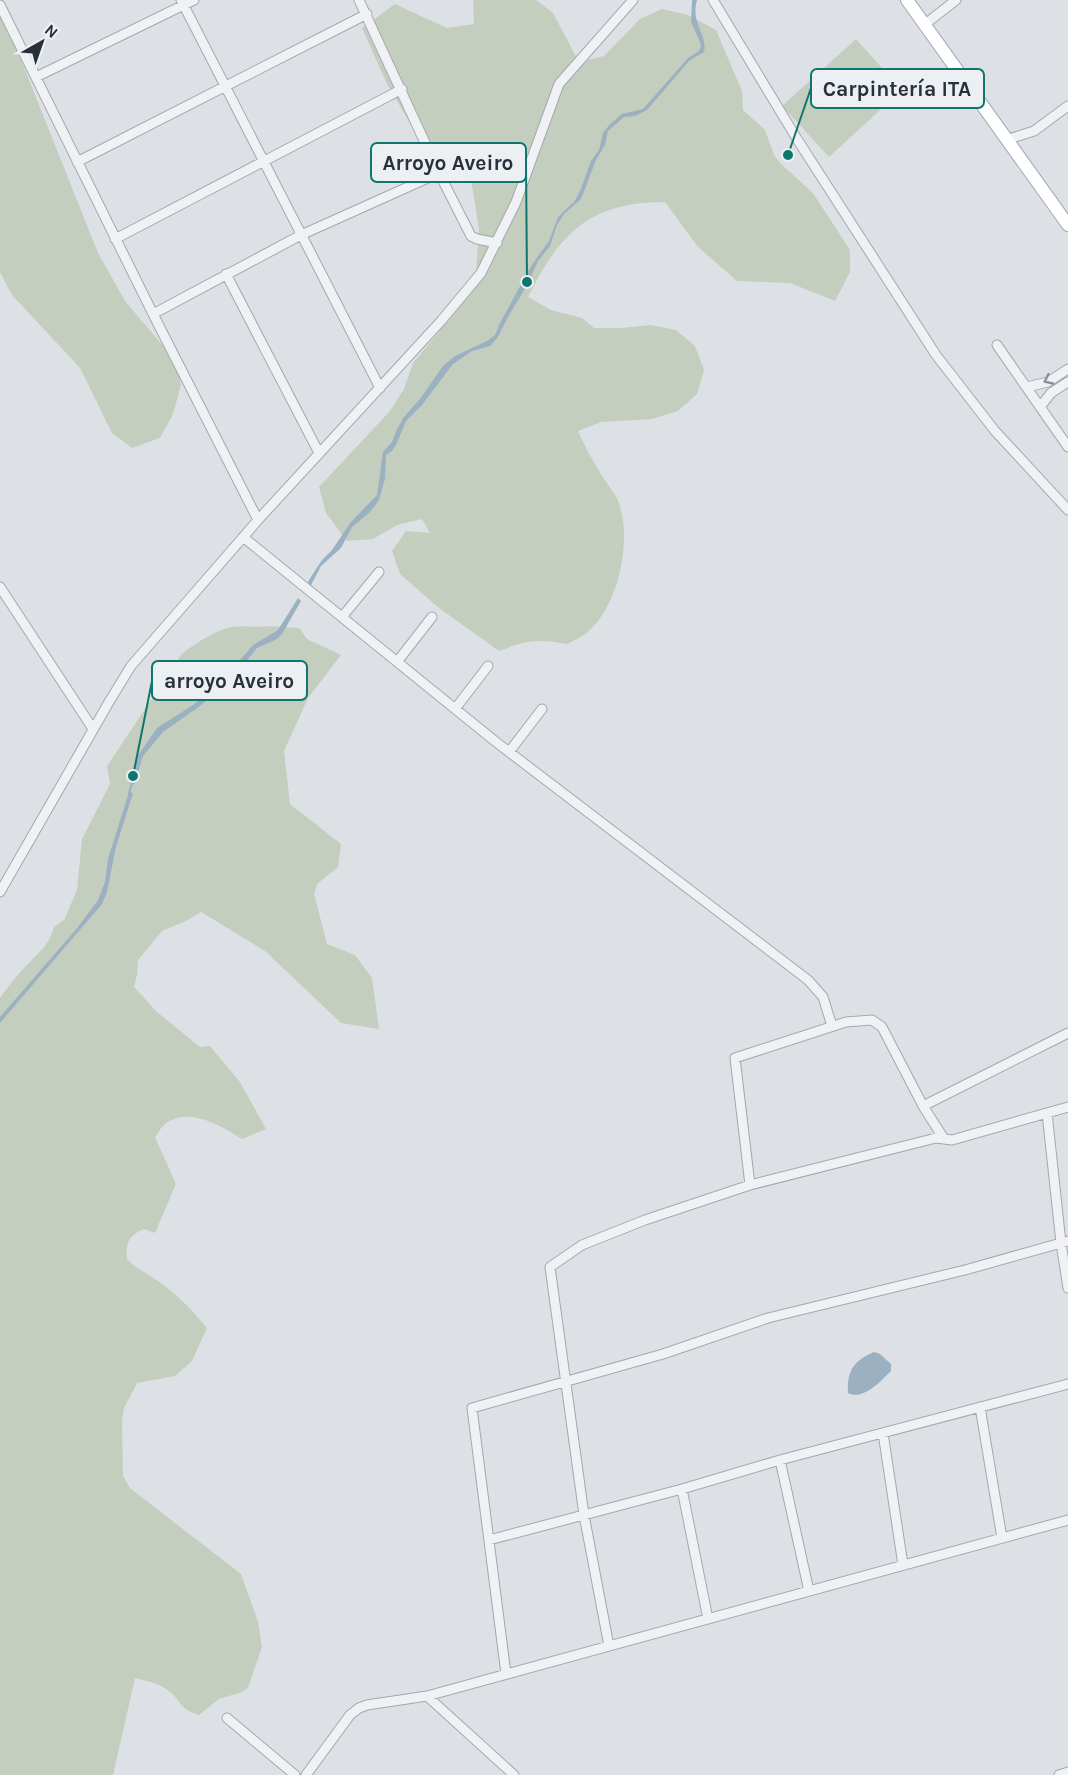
<svg xmlns="http://www.w3.org/2000/svg" width="1068" height="1775" font-family="Karla,sans-serif">
<style>
.green{fill:#c4cebf}
.water{fill:#9bb1c2}
.lines{fill:none;stroke-linecap:round;stroke-linejoin:round}
.stream{stroke:#9bb1c2;stroke-width:2}
.minor-casing{stroke:#a3a8ae;stroke-width:11}
.major-casing{stroke:#9da6b0;stroke-width:14}
.minor{stroke:#eff1f4;stroke-width:9}
.major{stroke:#fff;stroke-width:12}
.oneway{stroke:#8c9097}
.leader{fill:none;stroke:#0f766e;stroke-width:2}
.callout-dot{fill:#0f766e;stroke:#ecf0f3;stroke-width:2}
.callout{fill:#ecf0f3;stroke:#0f766e;stroke-width:2}
.callout-label{font-size:21px;text-anchor:middle;font-weight:bold;fill:#28303a}
</style>
<rect width="100%" height="100%" fill="#dde1e5"/>
<path class="green" d="M 473,0 L 536,0 L 553,13 L 579,62 L 604,56 L 640,19 L 662,9 L 688,15 L 716,30 L 742,91 L 743,110 L 765,130 L 774,155 L 781,164 L 813,193 L 850,250 L 850,272 L 835,301 L 790,283 L 737,281 L 698,247 L 665,202 C 591,202 560,232 528,297 L 551,310 L 582,318 L 594,328 L 622,328 L 651,325 L 676,330 L 695,346 L 704,370 L 697,394 L 678,411 L 652,419 L 601,422 L 578,431 C 585,447 593,461 602,476 C 607,484 616,494 619,503 C 632,540 619,602 591,629 C 584,636 575,640 567,644 C 538,639 527,640 499,651 L 439,608 L 400,574 L 392,551 L 406,531 L 430,533 L 422,519 L 397,525 L 373,539 L 347,541 L 326,513 L 319,487 L 390,411 L 404,389 L 413,363 L 459,308 L 468,285 L 476,275 L 479,229 L 471,179 L 460,157 L 439,173 L 386,82 L 362,28 L 395,4 L 447,28 L 474,24 Z
M 0,7 L 98,253 L 125,301 L 176,361 L 181,385 L 173,414 L 160,438 L 132,448 L 112,433 L 80,368 L 12,295 L 0,272 Z
M 856,39 L 902,90 L 829,157 L 782,106 Z
M 271,626 L 299,628 L 307,639 L 341,655 L 308,698 L 284,751 L 290,804 L 341,844 L 338,867 L 317,884 L 314,894 L 327,944 L 355,955 L 372,978 L 379,1029 L 341,1023 L 265,951 L 201,912 L 186,921 L 162,931 L 138,960 L 137,975 L 134,987 L 157,1012 L 200,1047 L 210,1046 L 240,1082 L 266,1129 L 242,1139 C 222,1126 185,1104 163,1126 C 160,1129 158,1134 155,1137 L 176,1184 L 155,1233 L 144,1229 C 128,1236 126,1242 127,1259 C 136,1269 147,1273 158,1281 C 177,1294 193,1311 207,1328 L 192,1361 L 175,1376 L 137,1383 L 124,1408 L 122,1421 L 123,1476 L 130,1488 L 241,1574 L 258,1622 L 262,1647 L 248,1688 L 242,1692 L 219,1699 L 199,1715 C 179,1709 183,1703 170,1692 C 161,1683 146,1681 135,1678 L 113,1775 L 0,1775 L 0,998 C 8,987 16,976 25,967 C 38,953 49,946 54,927 L 64,920 L 77,890 L 82,839 L 110,784 L 107,766 L 181,655 C 192,645 218,629 232,627 C 245,625 258,628 271,626 Z"/>
<path class="water" d="M 692,0 L 697,0 C 690,23 708,35 704,52 L 689,61 L 647,110 L 635,116 L 624,117 L 608,131 L 605,145 L 596,160 L 581,199 L 564,214 L 557,225 L 550,246 L 538,261 L 528,284 L 509,315 L 498,337 L 490,346 L 472,351 L 453,364 L 422,405 L 406,421 L 396,445 L 392,451 L 386,455 L 385,479 L 379,500 L 370,512 L 352,527 L 341,548 L 321,566 L 309,589 L 307,587 L 309,580 L 322,560 L 332,550 L 350,523 L 377,495 L 383,452 L 392,442 L 397,429 L 404,417 L 420,399 L 443,366 L 455,356 L 487,341 L 495,335 L 500,323 L 531,266 L 549,241 L 558,217 L 574,202 L 580,191 L 591,161 L 599,150 L 603,133 L 610,124 L 622,114 L 643,109 L 688,58 L 699,51 L 701,47 L 700,42 L 691,22 Z
M 298,598 L 301,601 L 282,634 L 277,639 L 257,648 L 235,675 L 200,706 L 163,732 L 143,756 L 134,785 L 130,783 L 139,754 L 157,728 L 193,705 L 229,673 L 253,645 L 278,630 Z
M 129,792 L 133,793 L 116,847 L 107,892 L 102,904 L 0,1023 L 0,1017 L 78,927 L 98,900 L 105,882 L 108,859 Z
M 874,1352 L 880,1354 L 891,1364 L 891,1371 C 881,1381 863,1401 848,1393 C 847,1371 853,1361 874,1352 Z"/>
<g class="lines">
<path class="stream" d="M 129,794 L 132,782"/>
<defs>
<path id="minor" d="M 181,0 L 380,388
M 359,0 L 439,173 L 471,236 L 477,239 L 497,243
M 713,0 L 797,139 L 936,355 L 995,431 L 1068,510
M 0,5 L 153,314 L 258,520
M 924,25 L 956,0
M 36,77 L 194,0
M 1006,140 L 1034,131 L 1068,106
M 77,162 L 367,14
M 115,239 L 402,89
M 226,274 L 319,453
M 153,314 L 301,235 L 439,173
M 997,345 L 1068,447
M 1027,387 L 1048,382 L 1068,369
M 1040,407 L 1051,393 L 1068,382
M 243,537 L 496,742 L 808,980 L 823,997 L 832,1026
M 0,587 L 93,729
M 342,617 L 379,572
M 397,662 L 432,617
M 455,709 L 488,666
M 509,752 L 542,709
M 0,892 L 109,702 L 131,666 L 258,520 L 441,321 L 481,273 L 516,202 L 559,84 L 633,0
M 923,1106 L 1068,1033
M 1047,1113 L 1061,1243 L 1068,1288
M 750,1185 L 735,1058 L 846,1022 L 872,1020 L 882,1027 L 923,1106 L 944,1139
M 980,1407 L 1002,1538
M 883,1433 L 903,1565
M 780,1460 L 809,1591
M 682,1489 L 708,1619
M 489,1540 L 682,1489 L 780,1460 L 1068,1384
M 609,1646 L 584,1515 L 550,1267 L 582,1245 L 645,1220 L 750,1185 L 936,1138 L 952,1140 L 1068,1107
M 506,1674 L 472,1408 L 663,1354 L 768,1318 L 965,1270 L 1068,1241
M 427,1696 L 514,1775
M 227,1718 L 295,1775
M 306,1775 L 350,1715 L 359,1708 L 367,1705 L 427,1696 L 1068,1520
M 1059,1775 L 1068,1772"/>
<path id="major" d="M 907,0 L 1068,225"/>
</defs>
<use href="#minor" class="minor-casing"/>
<use href="#major" class="major-casing"/>
<use href="#minor" class="minor"/>
<use href="#major" class="major"/>
</g>
<defs><path id="oneway-chevron" d="M-2-3.5L2.5 0L-2 3.5" fill="none" stroke-width="1.6" stroke-linecap="round" stroke-linejoin="round" transform="scale(1.5)"/></defs>
<use class="oneway" href="#oneway-chevron" transform="translate(1048 380) rotate(155)"/>
<path class="leader" d="M788 155L811 88M527 282L526 163M133 776L152 681"/>
<g class="callout-dot">
<circle cx="788" cy="155" r="6"/>
<circle cx="527" cy="282" r="6"/>
<circle cx="133" cy="776" r="6"/>
</g>
<g class="callout">
<rect x="811" y="69" width="173" height="39" rx="6"/>
<rect x="371" y="143" width="155" height="39" rx="6"/>
<rect x="152" y="661" width="155" height="39" rx="6"/>
</g>
<g class="callout-label">
<text x="897" y="96">Carpintería ITA</text>
<text x="448" y="170">Arroyo Aveiro</text>
<text x="229" y="688">arroyo Aveiro</text>
</g>
<g transform="translate(42 42) rotate(40)" stroke="#ecf0f3" stroke-width="4.5" paint-order="stroke">
<path d="M0-4.5L10 22L0 15L-10 22Z" fill="#28303a"/>
<text y="-9" font-size="16" font-weight="bold" text-anchor="middle" fill="#28303a">N</text>
</g>
</svg>
